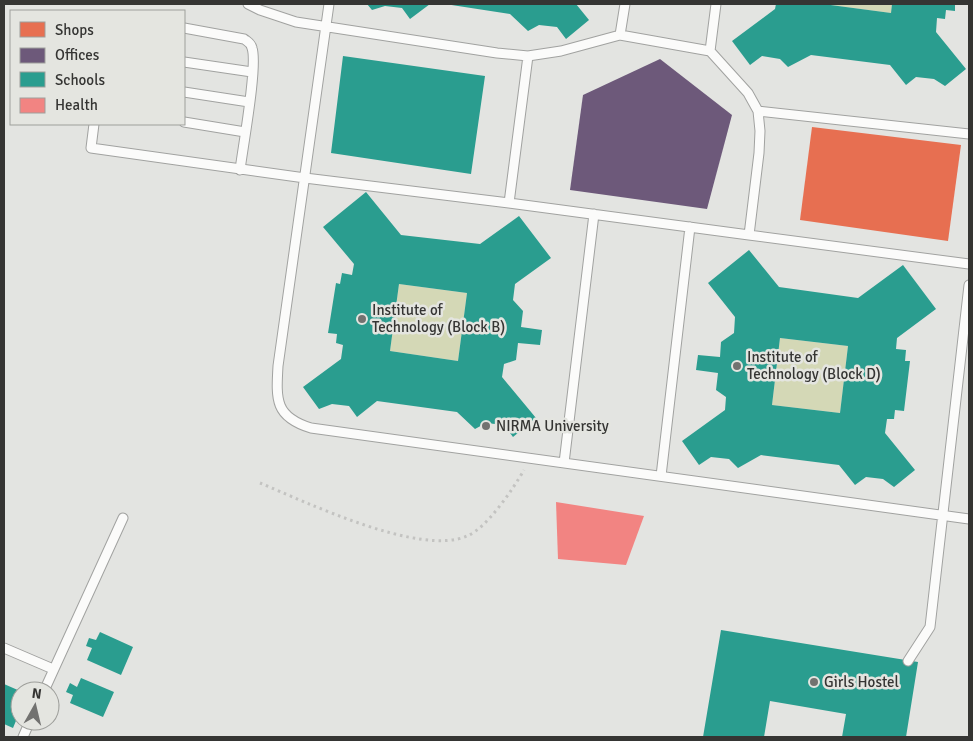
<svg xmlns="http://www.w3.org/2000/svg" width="973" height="741" font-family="Signika,sans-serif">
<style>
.green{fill:#d4d8b6}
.shops{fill:#e76f51}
.offices{fill:#6d597a}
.schools{fill:#2a9d8f;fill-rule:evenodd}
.health{fill:#f28482}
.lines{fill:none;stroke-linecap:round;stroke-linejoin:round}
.lane-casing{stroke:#a1a2a0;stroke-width:11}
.path{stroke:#c3c3c1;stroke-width:3;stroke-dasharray:2.5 4;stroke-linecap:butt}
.lane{stroke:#fbfbfa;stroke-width:9}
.poi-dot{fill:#727270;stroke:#e4e5e0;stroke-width:2}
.labels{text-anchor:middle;stroke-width:5;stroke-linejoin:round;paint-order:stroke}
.poi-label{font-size:15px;fill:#353533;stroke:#e4e5e0;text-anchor:start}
</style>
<rect width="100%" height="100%" fill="#e3e4e1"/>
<path class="green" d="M 823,4 L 892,4 L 891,13 Z
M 399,284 L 467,293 L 458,361 L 390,351 Z
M 780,338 L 848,346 L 840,413 L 772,405 Z"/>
<path class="shops" d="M 812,127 L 961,145 L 948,241 L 800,220 Z"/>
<path class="offices" d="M 660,59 L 732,115 L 707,209 L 570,190 L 583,95 Z"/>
<path class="schools" d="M 367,4 L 430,4 L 410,19 L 402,8 L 385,6 L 372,10 Z
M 445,4 L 576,4 L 589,20 L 566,39 L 557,27 L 539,25 L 528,31 L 510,14 Z
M 776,4 L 823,4 L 891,13 L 892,4 L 955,4 L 955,11 L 946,10 L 945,19 L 937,18 L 936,32 L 966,69 L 945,86 L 934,79 L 916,77 L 906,85 L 890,65 L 811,55 L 788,67 L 780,59 L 762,56 L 750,65 L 732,41 L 775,9 Z
M 343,56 L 485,76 L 471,174 L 331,153 Z
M 366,192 L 401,235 L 480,244 L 519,216 L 551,258 L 515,284 L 513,300 L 523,311 L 521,327 L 542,330 L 540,345 L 518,343 L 516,360 L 504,364 L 502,377 L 536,418 L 513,437 L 504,425 L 486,423 L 475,429 L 457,412 L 377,401 L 357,417 L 349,406 L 332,404 L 319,409 L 303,387 L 341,359 L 343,345 L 336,343 L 337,334 L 328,333 L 336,283 L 340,284 L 342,273 L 352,275 L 354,264 L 323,227 ZM 399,284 L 467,293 L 458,361 L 390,351 Z
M 749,250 L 779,287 L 858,298 L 903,265 L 936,309 L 897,338 L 896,349 L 906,350 L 905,361 L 910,361 L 904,411 L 895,410 L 894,419 L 887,419 L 885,433 L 915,470 L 894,487 L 883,479 L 866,477 L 855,485 L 839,465 L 761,455 L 738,468 L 729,459 L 711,457 L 699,465 L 682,441 L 725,410 L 726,397 L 716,390 L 718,373 L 696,370 L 698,355 L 720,357 L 721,342 L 734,333 L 735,317 L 708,283 ZM 780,338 L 848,346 L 840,413 L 772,405 Z
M 721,630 L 918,662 L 906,737 L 842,737 L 846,714 L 770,701 L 764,737 L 703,737 Z
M 100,632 L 133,647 L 121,675 L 87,660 L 92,648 L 86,646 L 89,638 L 96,640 Z
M 81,678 L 114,692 L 103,717 L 70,703 L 73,695 L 66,692 L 70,683 L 77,687 Z
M 4,684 L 20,691 L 20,711 L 13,728 L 4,724 Z"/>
<path class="health" d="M 556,502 L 644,516 L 626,565 L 558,559 Z"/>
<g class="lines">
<defs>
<path id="lane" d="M 248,4 L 260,10 L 296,22 L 497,53 L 528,56 L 561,51 L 620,35 L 710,51 L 748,93 L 758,111 L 760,131 L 759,153 L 749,235 L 509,203 L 528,56
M 329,4 L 278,366 C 276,400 275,417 311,428 L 969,519
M 184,28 L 244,39 C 248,42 251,43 252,48 C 258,65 243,146 240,170
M 620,35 L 625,4
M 710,51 L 716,4
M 184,62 L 252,72
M 184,92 L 249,102
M 758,111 L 969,134
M 184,122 L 245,132
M 94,124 L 91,148 L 305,178 L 509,203
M 749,235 L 969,264
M 564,463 L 594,214
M 661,476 L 690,227
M 4,648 L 53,669
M 908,661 L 930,627 L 969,285
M 44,691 L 123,518
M 23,737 L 30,721"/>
</defs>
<use href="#lane" class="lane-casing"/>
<path class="path" d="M 260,483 C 306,502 420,557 467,536 C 487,528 513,489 524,470"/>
<use href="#lane" class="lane"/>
</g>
<g class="poi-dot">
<circle cx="362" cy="319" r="5"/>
<circle cx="737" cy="366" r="5"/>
<circle cx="486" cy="426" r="5"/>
<circle cx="814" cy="682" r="5"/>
</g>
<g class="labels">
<g class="poi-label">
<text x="372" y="315">Institute of<tspan x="372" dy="17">Technology (Block B)</tspan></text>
<text x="747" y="362">Institute of<tspan x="747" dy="17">Technology (Block D)</tspan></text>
<text x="496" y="431">NIRMA University</text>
<text x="824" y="687">Girls Hostel</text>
</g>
</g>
<rect width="973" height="741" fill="none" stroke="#353533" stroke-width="10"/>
<rect x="10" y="10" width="175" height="115" fill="#e4e5e0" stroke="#9e9f9b"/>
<rect x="20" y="22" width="25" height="15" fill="#e76f51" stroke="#9e9f9b"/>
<text x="55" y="35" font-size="15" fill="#353533">Shops</text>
<rect x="20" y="48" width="25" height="15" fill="#6d597a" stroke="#9e9f9b"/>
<text x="55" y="60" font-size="15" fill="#353533">Offices</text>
<rect x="20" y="72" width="25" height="15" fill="#2a9d8f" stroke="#9e9f9b"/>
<text x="55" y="85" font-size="15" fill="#353533">Schools</text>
<rect x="20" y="98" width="25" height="15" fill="#f28482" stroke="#9e9f9b"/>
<text x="55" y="110" font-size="15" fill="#353533">Health</text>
<g transform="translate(35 706) rotate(8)"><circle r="24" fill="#e4e5e0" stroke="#9e9f9b"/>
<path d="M0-4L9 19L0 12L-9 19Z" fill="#727270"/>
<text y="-8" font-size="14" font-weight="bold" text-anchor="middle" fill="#353533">N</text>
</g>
</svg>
